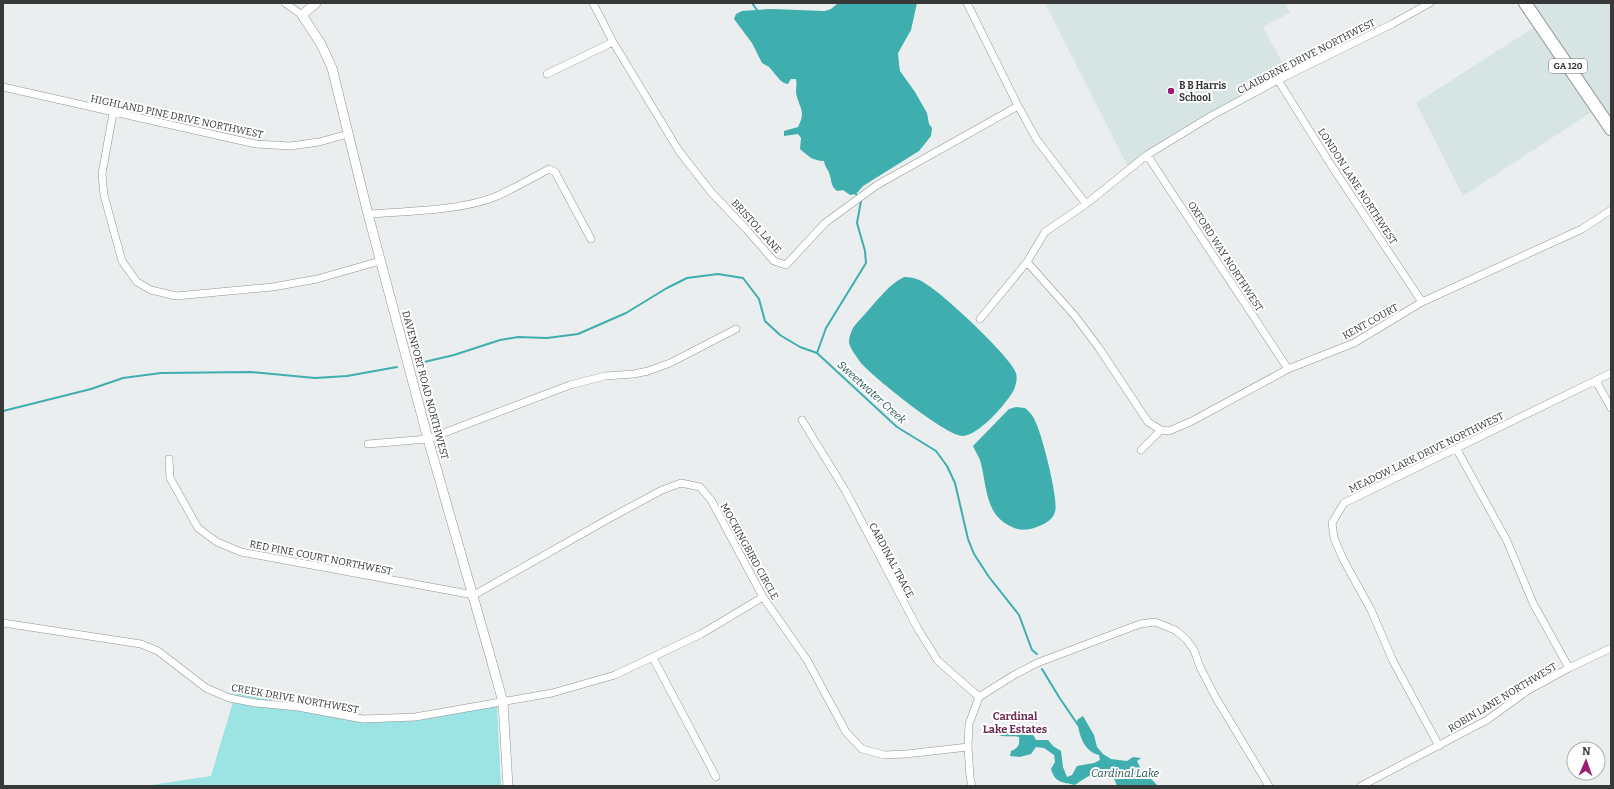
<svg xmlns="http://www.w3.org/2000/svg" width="1614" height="789" font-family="Bitter,serif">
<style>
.built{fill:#d7e4e4}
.green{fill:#9ce3e3}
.water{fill:#3faeae}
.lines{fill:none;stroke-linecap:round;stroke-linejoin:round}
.stream{stroke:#3faeae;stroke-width:2}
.minor-casing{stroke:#909595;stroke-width:8}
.tertiary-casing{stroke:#909595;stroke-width:10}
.primary-casing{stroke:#909595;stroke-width:14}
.minor{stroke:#fff;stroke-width:7}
.tertiary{stroke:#fff;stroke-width:9}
.primary{stroke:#fff;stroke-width:12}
.poi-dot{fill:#9a1c72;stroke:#fff;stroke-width:1.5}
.labels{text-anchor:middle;stroke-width:4;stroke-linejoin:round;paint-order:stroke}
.shield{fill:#fff;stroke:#737474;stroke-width:1}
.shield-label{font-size:9px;font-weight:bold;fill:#373838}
.street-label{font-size:10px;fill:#373838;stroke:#fff}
.poi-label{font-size:10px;font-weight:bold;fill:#373838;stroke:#fff;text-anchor:start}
.water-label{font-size:11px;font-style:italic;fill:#255454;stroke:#fff}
.neighbourhood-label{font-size:11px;font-weight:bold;fill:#6c2e54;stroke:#fff}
</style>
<rect width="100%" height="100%" fill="#eaeeee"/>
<path class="built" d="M 1045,3 L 1285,3 L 1290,13 L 1263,27 L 1288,73 L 1128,167 Z
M 1519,3 L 1611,3 L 1611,134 L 1593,111 L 1463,196 L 1416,103 L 1533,28 Z"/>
<path class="green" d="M 238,685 L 310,710 L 390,717 L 497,706 L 501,786 L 145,786 L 211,776 Z"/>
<path class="water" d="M 838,3 L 917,3 L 911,30 L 898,53 L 899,64 L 900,71 L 915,92 L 927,113 L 929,124 L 932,128 L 931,136 L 919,151 L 863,186 L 856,194 L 850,195 L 843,190 L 837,191 C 831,186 832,183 830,176 C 829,170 825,168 824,161 C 813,161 808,156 800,149 L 801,138 L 798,134 L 784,136 L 784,131 L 798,127 C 807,110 798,107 796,92 C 796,87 797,84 796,79 L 791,79 L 788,84 L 784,83 L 780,80 L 769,67 L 762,63 L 752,43 L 734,19 L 736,14 L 742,11 L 771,9 L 825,11 L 831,9 Z
M 904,277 C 914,277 921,280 929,286 C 945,296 1011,357 1016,373 C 1018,380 1015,390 1010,396 C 1002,408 978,435 963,436 C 947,437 873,377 861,363 C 857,357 850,349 849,342 C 849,337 851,332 853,328 C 856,323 861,319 865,314 C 877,301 888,285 904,277 Z
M 1016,407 L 1025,408 C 1030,412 1034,417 1036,423 C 1042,435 1059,500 1055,512 C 1052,521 1043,525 1034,528 C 1024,531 1017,530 1008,525 C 984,512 987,483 980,460 C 978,455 975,451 973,446 L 1009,409 Z
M 1083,716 L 1094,735 L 1097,747 L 1103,754 L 1111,759 L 1127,761 L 1133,757 L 1141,758 L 1137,761 L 1140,767 L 1158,786 L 1117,786 L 1111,771 C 1097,770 1086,777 1075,785 C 1062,782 1055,783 1051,769 L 1055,762 L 1054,755 L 1044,748 L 1036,747 L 1031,754 L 1020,757 L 1010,756 L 1011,751 C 1018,748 1020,745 1019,737 C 1011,735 1004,738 997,734 L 998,730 C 1014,725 1028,723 1036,740 L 1048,740 L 1053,746 L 1061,751 L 1063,767 L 1067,777 L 1072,775 L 1077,766 L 1094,763 L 1100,760 L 1099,755 C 1083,751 1079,734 1077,720 Z"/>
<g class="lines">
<path class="stream" d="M 752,3 L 757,10
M 817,353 L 826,328 L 866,263 L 865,251 L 857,223 L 861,201 L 855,193
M 420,363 L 454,355 L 500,340 L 518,337 L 547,338 L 578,334 L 626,313 L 667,288 L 687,278 L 718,274 L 743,278 L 759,299 L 765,321 L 780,335 L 800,347 L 817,353 L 897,427 L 936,451 L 947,466 L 955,483 L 968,539 L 974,554 L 989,577 L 1019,615 L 1032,650 L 1037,654
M 3,411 L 91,389 L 123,378 L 161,373 L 250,372 L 315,378 L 347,376 L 397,367
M 1042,669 L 1059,697 L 1078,725"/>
<defs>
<path id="minor" d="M 285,3 L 302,15
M 593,3 L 613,42 L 679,151 L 711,192 L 747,230 L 774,261 L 786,265 L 825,223 L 877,185 L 1018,106
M 967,3 L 1018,106 L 1037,140 L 1086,204
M 547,74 L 613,42
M 1278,80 L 1331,165 L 1422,302
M 3,87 L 256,144 L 290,146 L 319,142 L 348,134
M 113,113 L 102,174 L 104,195 L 122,261 L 137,282 L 151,290 L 176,296 L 273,287 L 317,279 L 380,261
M 1147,155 L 1288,369
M 368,214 C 406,211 462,211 497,196 C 515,188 532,178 549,169 L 555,172 L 591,239
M 1027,262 L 1075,316 L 1099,348 L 1148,422 L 1161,430
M 980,319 L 1027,262 L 1045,232 L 1086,204 L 1147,155 L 1211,116 L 1278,80 L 1392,24 L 1430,3
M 1596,381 L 1611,408
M 802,420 L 845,490 L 918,629 L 938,661 L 979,697
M 368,444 L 428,439 L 570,385 L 605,376 L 634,374 L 648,371 L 670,363 L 736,329
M 1456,448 L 1507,541 L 1533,603 L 1569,668
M 1141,450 L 1161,430 L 1169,431 L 1192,421 L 1288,369 L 1354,343 L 1422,302 L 1582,229 L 1611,210
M 169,459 L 170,478 L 198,528 L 217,542 L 241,552 L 474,595 L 610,518 L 662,490 L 681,483 L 700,487 L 711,500 L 763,597 L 807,660 L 846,732 L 862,749 L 884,755 L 906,754 L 968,747
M 3,623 L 141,644 L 158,651 L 206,688 L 229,698 L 256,703 L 298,707 L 363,719 L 415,717 L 552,693 L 615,675 L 701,634 L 763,597
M 653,658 L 716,777
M 1439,746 L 1393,661 L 1371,610 L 1343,559 L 1334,538 L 1332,523 L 1344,503 L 1611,373
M 972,786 L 970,777 L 968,747 L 969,724 L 979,697 L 1014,675 L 1037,663 L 1140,624 L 1155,622 L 1175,630 L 1186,639 L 1194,650 L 1200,667 L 1216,698 L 1269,786
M 1361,786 L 1487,720 L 1527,691 L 1569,668 L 1611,648"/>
<path id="tertiary" d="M 316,3 L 302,15 L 321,44 L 332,68 L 368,214 L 428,439 L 489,652 L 503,702 L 508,786"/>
<path id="primary" d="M 1525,3 L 1611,129"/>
</defs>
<use href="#minor" class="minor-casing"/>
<use href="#tertiary" class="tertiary-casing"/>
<use href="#primary" class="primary-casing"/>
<use href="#minor" class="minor"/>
<use href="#tertiary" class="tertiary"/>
<use href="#primary" class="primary"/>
</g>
<circle class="poi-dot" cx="1171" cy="91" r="4"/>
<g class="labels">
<rect class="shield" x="1549" y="59" width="38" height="14" rx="3"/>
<g class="shield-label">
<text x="1568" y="69">GA 120</text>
</g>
<g class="street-label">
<text transform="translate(1306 56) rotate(-27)" y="4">CLAIBORNE DRIVE NORTHWEST</text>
<text transform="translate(177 116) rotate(12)" y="4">HIGHLAND PINE DRIVE NORTHWEST</text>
<text transform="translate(1358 186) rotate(57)" y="4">LONDON LANE NORTHWEST</text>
<text transform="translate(757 226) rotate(48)" y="4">BRISTOL LANE</text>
<text transform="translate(1226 256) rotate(57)" y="4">OXFORD WAY NORTHWEST</text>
<text transform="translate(1370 321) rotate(-29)" y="4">KENT COURT</text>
<text transform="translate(426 385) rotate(75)" y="4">DAVENPORT ROAD NORTHWEST</text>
<text transform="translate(1426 452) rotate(-26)" y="4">MEADOW LARK DRIVE NORTHWEST</text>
<text transform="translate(750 551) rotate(61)" y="4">MOCKINGBIRD CIRCLE</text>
<text transform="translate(321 557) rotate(11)" y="4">RED PINE COURT NORTHWEST</text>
<text transform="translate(892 560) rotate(62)" y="4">CARDINAL TRACE</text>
<text transform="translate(1502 697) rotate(-31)" y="4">ROBIN LANE NORTHWEST</text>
<text transform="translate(295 698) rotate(10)" y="4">CREEK DRIVE NORTHWEST</text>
</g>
<g class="poi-label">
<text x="1179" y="89">B B Harris<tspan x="1179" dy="12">School</tspan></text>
</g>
<g class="water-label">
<text transform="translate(872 392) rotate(42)" y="4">Sweetwater Creek</text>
<text x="1125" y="777">Cardinal Lake</text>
</g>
<g class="neighbourhood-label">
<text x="1015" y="720">Cardinal<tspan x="1015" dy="13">Lake Estates</tspan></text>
</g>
</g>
<rect width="1614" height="789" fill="none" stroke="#373838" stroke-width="8"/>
<g transform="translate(1586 761) rotate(2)"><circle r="19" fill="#ffffff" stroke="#afafaf"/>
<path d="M0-3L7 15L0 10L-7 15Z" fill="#9a1c72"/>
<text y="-6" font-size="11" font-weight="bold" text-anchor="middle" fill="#373838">N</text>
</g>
</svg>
